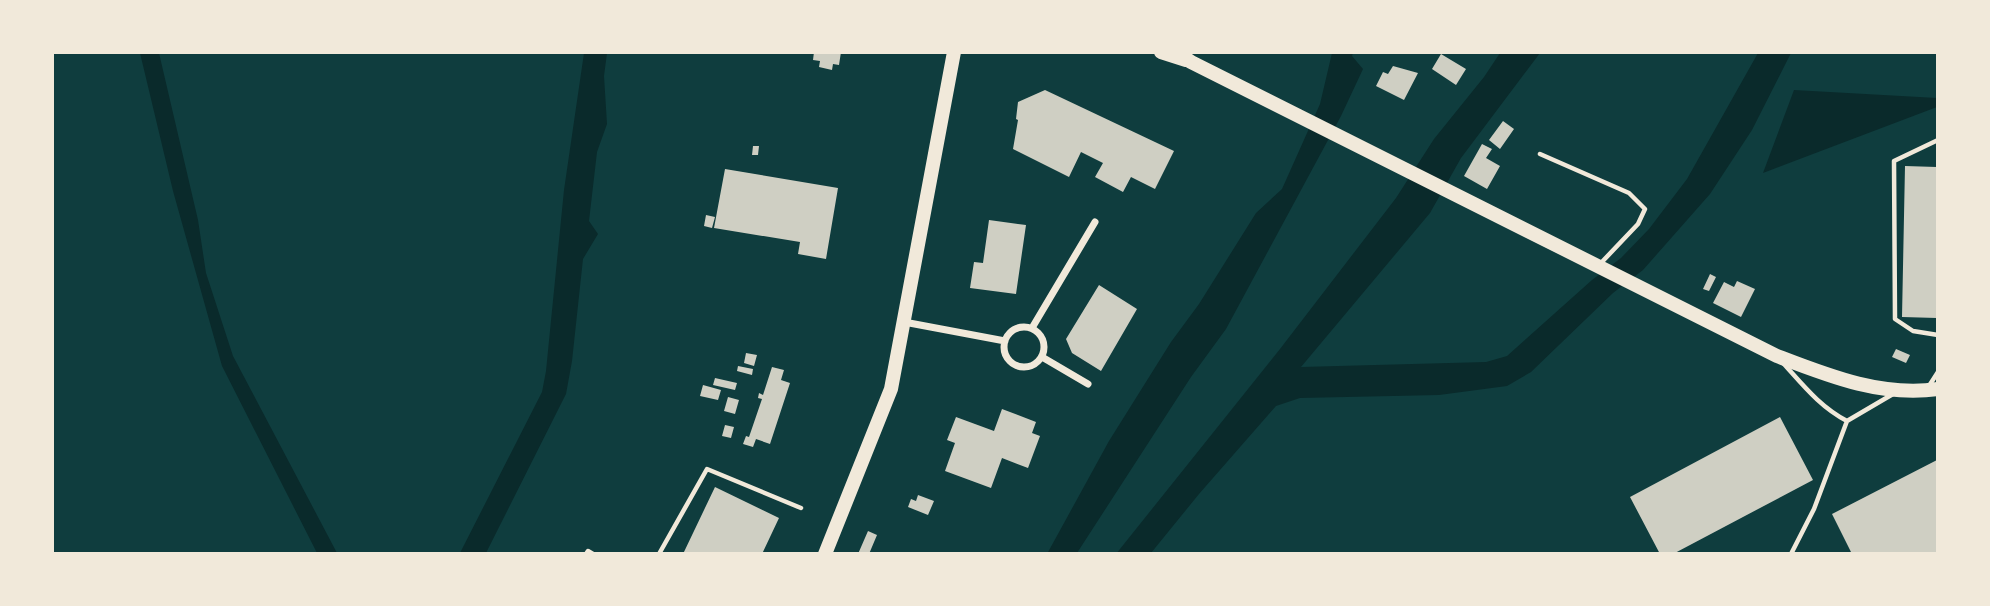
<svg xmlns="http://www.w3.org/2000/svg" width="1990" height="606" font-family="'Fira Sans Condensed',sans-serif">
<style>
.water{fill:#0a2a2b}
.building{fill:#cfcfc3}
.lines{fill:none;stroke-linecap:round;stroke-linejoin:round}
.service{stroke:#f1e9da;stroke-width:4.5}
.minor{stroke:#f1e9da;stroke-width:7}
.primary{stroke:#f1e9da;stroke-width:14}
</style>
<rect width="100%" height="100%" fill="#0f3d3e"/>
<path class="water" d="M 140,53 L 159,53 L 198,220 L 206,273 L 233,356 L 337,553 L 317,553 L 222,366 L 173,191 Z
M 584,53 L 607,53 L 604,76 L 607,124 L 597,152 L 589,221 L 598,234 L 583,259 L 572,361 L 566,394 L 486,553 L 460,553 L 542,392 L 546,371 L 564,190 Z
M 1332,53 L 1353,53 L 1352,56 L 1363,69 L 1341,116 L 1226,329 L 1191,377 L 1077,553 L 1047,554 L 1109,441 L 1171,342 L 1199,304 L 1256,213 L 1282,189 L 1320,104 Z
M 1500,53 L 1540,53 L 1461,158 L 1430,213 L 1301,367 L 1486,362 L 1507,356 L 1592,280 L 1621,258 L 1649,229 L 1687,179 L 1758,53 L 1791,53 L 1752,130 L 1710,194 L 1643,270 L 1613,293 L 1531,372 L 1507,386 L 1439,395 L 1300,398 L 1276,406 L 1199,494 L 1151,553 L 1116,554 L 1280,349 L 1396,198 L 1434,139 L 1484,77 Z
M 1794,90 L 1937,98 L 1937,107 L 1763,173 Z"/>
<path class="building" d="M 814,52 L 841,52 L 839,65 L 833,64 L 832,70 L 819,67 L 820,61 L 813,60 Z
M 1441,54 L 1466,69 L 1456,85 L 1432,69 Z
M 1393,66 L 1418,73 L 1404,100 L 1376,86 L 1383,72 L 1388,74 Z
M 1045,90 L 1174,151 L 1155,189 L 1131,177 L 1123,192 L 1095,177 L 1103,163 L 1081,152 L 1069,177 L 1013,149 L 1018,120 L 1016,119 L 1018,102 Z
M 1503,121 L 1514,129 L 1500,149 L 1489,140 Z
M 1482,144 L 1492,149 L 1486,158 L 1500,166 L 1487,189 L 1464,176 Z
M 753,146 L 759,146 L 758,155 L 752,155 Z
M 1905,166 L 1937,167 L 1937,318 L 1902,317 Z
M 725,169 L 838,188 L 826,259 L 798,254 L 800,242 L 714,228 Z
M 706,215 L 715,217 L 712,228 L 704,226 Z
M 989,220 L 1026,225 L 1016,294 L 970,288 L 974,262 L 983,263 Z
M 1710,274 L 1716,277 L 1709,291 L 1703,289 Z
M 1737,281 L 1755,289 L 1741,317 L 1713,303 L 1724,282 L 1734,287 Z
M 1099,285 L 1137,309 L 1101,371 L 1072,353 L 1066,339 Z
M 1896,349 L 1910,355 L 1906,363 L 1892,357 Z
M 746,353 L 757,355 L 754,366 L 744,363 Z
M 738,366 L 753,369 L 752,375 L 737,371 Z
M 772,367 L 784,370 L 781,380 L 790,383 L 770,444 L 756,439 L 753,447 L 743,444 L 746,436 L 749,437 L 762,399 L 758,398 L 759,393 L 763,395 Z
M 715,378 L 737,383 L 735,390 L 713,385 Z
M 703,385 L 721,390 L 718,400 L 700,396 Z
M 728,397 L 739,400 L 735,414 L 724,411 Z
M 1002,409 L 1036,422 L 1032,433 L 1040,436 L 1028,468 L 1002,458 L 991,488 L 945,471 L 955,443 L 947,440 L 956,417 L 994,431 Z
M 1780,417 L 1813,480 L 1673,554 L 1660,554 L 1630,497 Z
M 725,425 L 734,427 L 731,438 L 722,436 Z
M 1937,460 L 1937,554 L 1852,554 L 1832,514 Z
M 715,487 L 779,518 L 762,554 L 683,554 Z
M 918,495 L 934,501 L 928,515 L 908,507 L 911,499 L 916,501 Z
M 868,531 L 877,535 L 869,554 L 858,554 Z"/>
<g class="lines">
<path class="service" d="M 1938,140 L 1894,161 L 1895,319 L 1913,331 L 1938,335
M 1540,154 L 1629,193 L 1645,209 L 1638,224 L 1600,264
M 1783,363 C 1803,385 1820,407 1847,421
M 1929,386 L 1938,372
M 586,554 L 588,551 L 593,554
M 659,554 L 707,469 L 801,508
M 1791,554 L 1814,509 L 1847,421 L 1893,394"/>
<path class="minor" d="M 904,322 L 1005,341
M1004 347a20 20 0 1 1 40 0a20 20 0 1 1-40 0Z
M 1032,328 L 1095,222
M 1042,357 L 1088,384"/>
<path class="primary" d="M 1161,52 L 1186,60
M 1177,52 L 1191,62 L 1777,356 C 1829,376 1881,397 1938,389
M 825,554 L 891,389 L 954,52"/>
</g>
<rect width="1990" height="606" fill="none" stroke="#f1e9da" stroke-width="108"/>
</svg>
